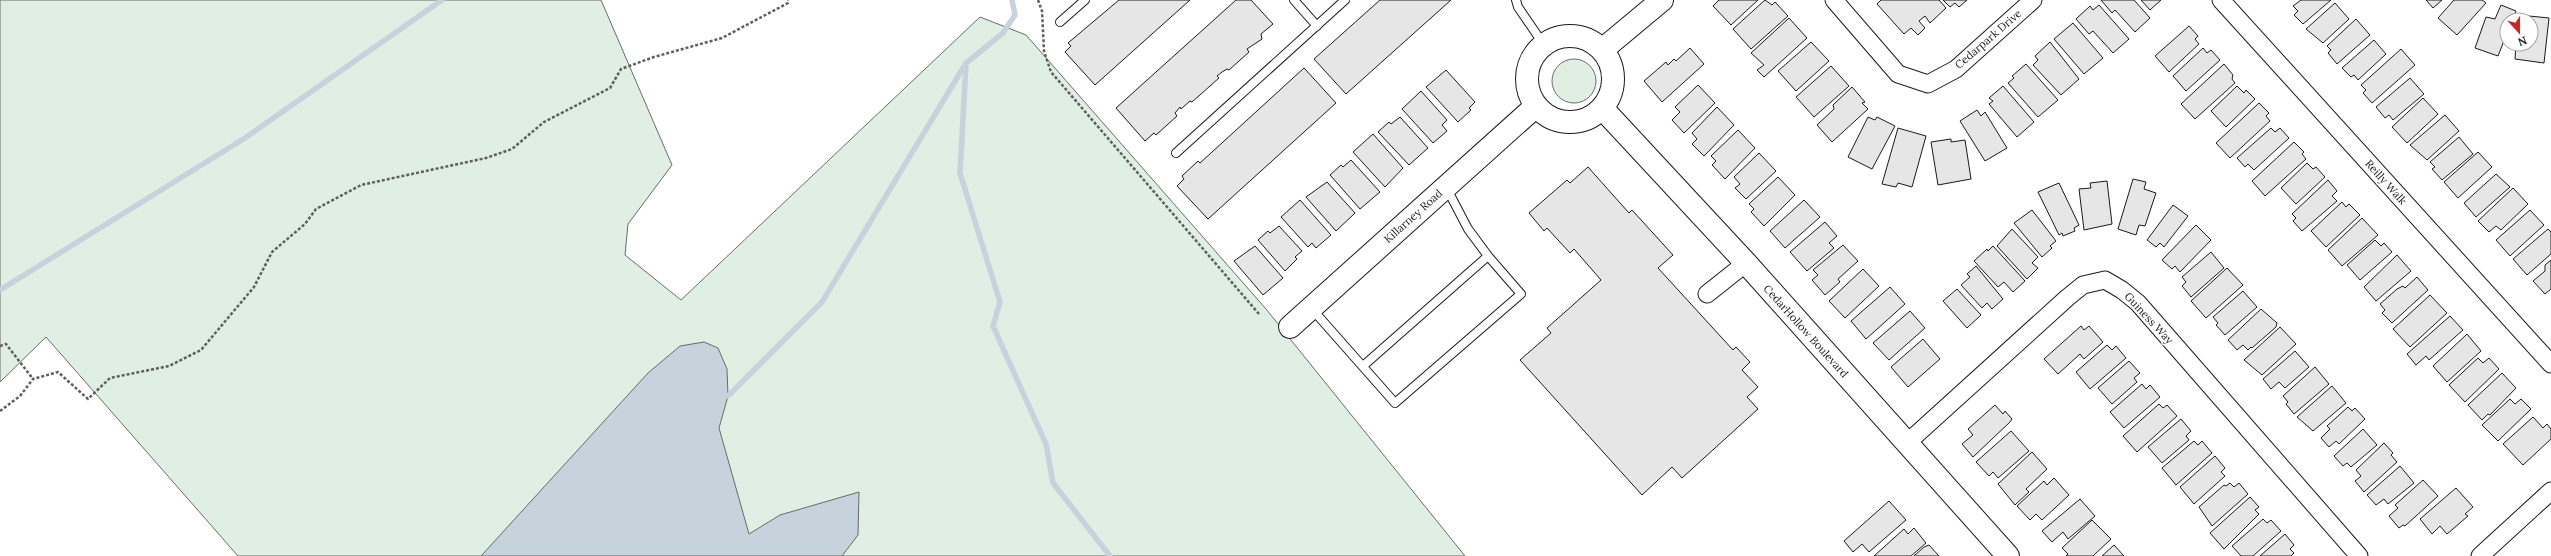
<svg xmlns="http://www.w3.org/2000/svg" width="2551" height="556" font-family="Lora,serif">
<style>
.green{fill:#e0efe3;stroke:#6a6a6a}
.water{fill:#c6d2dc;stroke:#6a6a6a}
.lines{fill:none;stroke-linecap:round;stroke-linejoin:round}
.stream{stroke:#c6d2dc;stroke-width:5.5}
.building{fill:#e6e6e6;stroke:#1a1a1a}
.lane-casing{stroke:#1a1a1a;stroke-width:10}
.street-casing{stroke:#1a1a1a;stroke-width:19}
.secondary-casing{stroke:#1a1a1a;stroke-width:24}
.path{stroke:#5f5f5f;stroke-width:2.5;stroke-dasharray:3 2;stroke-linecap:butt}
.lane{stroke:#fff;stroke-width:8}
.street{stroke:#fff;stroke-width:17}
.secondary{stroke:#fff;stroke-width:22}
.labels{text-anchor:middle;stroke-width:3;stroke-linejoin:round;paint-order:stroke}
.street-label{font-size:11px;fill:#1a1a1a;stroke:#fff}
</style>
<rect width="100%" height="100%" fill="#fff"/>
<path class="green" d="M 0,0 L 601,0 L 672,165 L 628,224 L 625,255 L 681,300 L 980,17 L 1026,35 L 1266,309 L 1465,556 L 238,556 L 46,337 L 0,382 Z
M1552 81a22 22 0 1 1 44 0a22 22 0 1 1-44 0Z"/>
<path class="water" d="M 704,342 L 718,348 L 727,369 L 728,396 L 719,428 L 749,534 L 780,515 L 859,492 L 858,535 L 842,556 L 481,556 L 648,373 L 680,346 Z"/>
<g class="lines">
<path class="stream" d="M 966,63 L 960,173 L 1000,302 L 993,326 L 1046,444 L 1053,483 L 1110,556
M 0,290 L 245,138 L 442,0
M 728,396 L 822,302 L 966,63 L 1003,33 L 1015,15 L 1012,0"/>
</g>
<path class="building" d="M 1119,0 L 1190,0 L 1095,85 L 1065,52 L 1071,46 L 1068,43 Z
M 1236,0 L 1251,0 L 1273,24 L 1261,34 L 1262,39 L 1247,49 L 1249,52 L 1229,70 L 1227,69 L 1222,72 L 1217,76 L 1219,78 L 1192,102 L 1190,101 L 1181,109 L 1180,107 L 1175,113 L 1177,116 L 1156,135 L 1154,133 L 1145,141 L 1116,108 Z
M 1380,0 L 1451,0 L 1346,94 L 1314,59 Z
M 1719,0 L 1758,0 L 1731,25 L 1713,6 Z
M 1765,0 L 1772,5 L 1775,2 L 1788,16 L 1751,49 L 1733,29 Z
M 1881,0 L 1939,0 L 1946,8 L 1930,23 L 1925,16 L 1919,21 L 1925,28 L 1918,35 L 1911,28 L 1904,34 L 1877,4 Z
M 1943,0 L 1967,0 L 1959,7 L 1955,3 L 1950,7 Z
M 2101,0 L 2134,0 L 2150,18 L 2135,32 L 2115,10 L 2112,13 Z
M 2141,0 L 2161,0 L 2150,10 Z
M 2301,0 L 2331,0 L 2303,24 L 2294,15 L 2298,11 L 2293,6 Z
M 2426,0 L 2442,0 L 2433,8 Z
M 2454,0 L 2482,0 L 2486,3 L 2457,35 L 2438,18 Z
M 2335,3 L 2349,19 L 2323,43 L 2306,29 Z
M 2099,5 L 2129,39 L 2113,53 L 2093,31 L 2089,34 L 2076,19 L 2090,6 L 2093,10 Z
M 2501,5 L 2516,11 L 2512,20 L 2507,20 L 2507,33 L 2498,56 L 2475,48 L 2486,17 L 2495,19 Z
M 2519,15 L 2549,18 L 2544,63 L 2515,59 L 2516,44 L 2531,44 L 2531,20 L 2519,20 Z
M 1789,18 L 1807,38 L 1764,77 L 1757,70 L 1764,65 L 1751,53 Z
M 2356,19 L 2370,35 L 2337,64 L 2328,53 L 2331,50 L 2327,46 Z
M 2073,23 L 2103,58 L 2084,74 L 2054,39 Z
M 2189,26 L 2198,36 L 2195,39 L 2199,44 L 2169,72 L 2155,56 Z
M 2374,40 L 2386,54 L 2358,80 L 2354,75 L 2351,77 L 2342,68 Z
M 1811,42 L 1829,61 L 1796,91 L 1778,71 Z
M 2050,42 L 2079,79 L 2061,95 L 2033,65 L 2038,60 L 2035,56 Z
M 1690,48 L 1704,64 L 1662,102 L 1644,81 L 1666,62 L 1668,65 L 1674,59 L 1676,61 Z
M 2203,48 L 2207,53 L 2211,50 L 2220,60 L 2186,91 L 2173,76 Z
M 2401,49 L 2415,65 L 2372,103 L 2363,93 L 2366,90 L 2361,85 Z
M 2026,64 L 2058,100 L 2038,117 L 2008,83 L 2014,78 L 2012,76 Z
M 2224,64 L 2233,75 L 2232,79 L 2235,83 L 2195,119 L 2181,104 Z
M 1831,66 L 1849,86 L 1814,117 L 1796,97 Z
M 1304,68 L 1336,103 L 1208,219 L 1177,186 L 1184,179 L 1182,176 L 1198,161 L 1200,163 Z
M 1446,70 L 1475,102 L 1469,108 L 1471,110 L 1458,122 L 1426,87 Z
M 2410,78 L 2424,94 L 2393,120 L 2389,115 L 2385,118 L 2376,107 Z
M 1698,85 L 1715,103 L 1684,133 L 1672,120 L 1680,112 L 1675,107 Z
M 2003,86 L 2034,122 L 2017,137 L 1989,104 L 1993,101 L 1989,98 Z
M 2237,86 L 2244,93 L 2246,90 L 2255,99 L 2226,127 L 2211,111 Z
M 1852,87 L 1865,102 L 1862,103 L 1868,109 L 1832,142 L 1817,125 L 1834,109 L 1833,105 Z
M 1421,91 L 1447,120 L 1442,125 L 1447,131 L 1433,143 L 1402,109 Z
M 2423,98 L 2438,114 L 2407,143 L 2392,127 Z
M 2259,103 L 2269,113 L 2266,116 L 2270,121 L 2230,158 L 2216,143 Z
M 1717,107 L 1734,125 L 1704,156 L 1692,144 L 1697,139 L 1692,133 Z
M 1977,110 L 1981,116 L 1985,112 L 2007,148 L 1985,161 L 1960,121 Z
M 2445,115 L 2459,131 L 2427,160 L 2410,145 Z
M 1400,117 L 1428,148 L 1409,165 L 1378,132 L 1389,122 L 1391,124 Z
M 1868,117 L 1875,120 L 1877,117 L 1895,126 L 1872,169 L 1848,157 Z
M 1898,128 L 1926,136 L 1912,187 L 1898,183 L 1896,187 L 1882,184 Z
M 2271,128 L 2275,132 L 2280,128 L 2289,138 L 2254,170 L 2248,164 L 2245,167 L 2237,158 Z
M 1738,130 L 1755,148 L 1725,179 L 1712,165 L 1716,161 L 1711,156 Z
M 1373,134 L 1403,168 L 1385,187 L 1353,152 Z
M 2459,137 L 2473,154 L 2442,180 L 2432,169 L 2435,167 L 2430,162 Z
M 1951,139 L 1951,142 L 1965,140 L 1971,179 L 1938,185 L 1931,142 Z
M 2294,142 L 2304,152 L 2302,154 L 2306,159 L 2265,196 L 2252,181 Z
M 2478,152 L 2492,167 L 2458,198 L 2444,182 Z
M 1759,153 L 1776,171 L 1746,199 L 1735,188 L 1740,184 L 1734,177 Z
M 1351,160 L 1380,192 L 1360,209 L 1330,175 L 1341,165 L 1343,167 Z
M 2307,163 L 2313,169 L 2316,167 L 2325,177 L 2296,204 L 2281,188 Z
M 1588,167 L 1629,213 L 1632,210 L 1673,255 L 1658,268 L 1733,350 L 1736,347 L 1750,362 L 1742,370 L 1758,387 L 1747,397 L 1758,409 L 1682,478 L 1672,467 L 1642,495 L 1520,360 L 1551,333 L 1547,328 L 1601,280 L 1574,249 L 1570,253 L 1547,228 L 1544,231 L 1529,213 L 1567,180 L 1570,183 Z
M 2496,174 L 2510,187 L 2476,217 L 2464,203 Z
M 1778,177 L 1795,195 L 1764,226 L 1751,212 L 1754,209 L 1749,204 Z
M 2133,179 L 2146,182 L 2144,189 L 2156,193 L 2145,226 L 2139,225 L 2136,235 L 2118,229 Z
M 2328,180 L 2337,191 L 2332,196 L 2337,201 L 2302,231 L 2293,221 L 2296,218 L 2292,214 Z
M 2107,181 L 2112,224 L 2084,230 L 2079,189 L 2091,188 L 2090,183 Z
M 1327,182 L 1355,213 L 1336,231 L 1306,197 Z
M 2059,183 L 2079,225 L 2074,228 L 2075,231 L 2063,236 L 2062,233 L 2059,235 L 2038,192 Z
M 2513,188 L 2528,204 L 2501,230 L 2496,226 L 2489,232 L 2478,221 Z
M 1300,200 L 1331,235 L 1316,248 L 1312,243 L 1308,247 L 1281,217 Z
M 1804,200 L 1820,217 L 1785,248 L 1770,231 Z
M 2342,202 L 2346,207 L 2349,204 L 2360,215 L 2326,247 L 2311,231 Z
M 2173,205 L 2188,216 L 2164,247 L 2160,243 L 2156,247 L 2147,240 Z
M 2032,210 L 2056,241 L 2050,246 L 2052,248 L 2042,257 L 2014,223 Z
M 2530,210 L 2544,225 L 2510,256 L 2496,240 Z
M 2362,218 L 2378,235 L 2342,266 L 2328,250 Z
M 1825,222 L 1837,236 L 1829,243 L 1834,248 L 1807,271 L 1790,252 Z
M 2196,225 L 2211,240 L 2180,272 L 2175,266 L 2172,269 L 2162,260 Z
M 1279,226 L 1302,251 L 1295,257 L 1297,259 L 1285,271 L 1258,240 L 1268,231 L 1270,233 Z
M 2012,229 L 2038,257 L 2032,263 L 2038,268 L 2027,279 L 1997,246 Z
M 2548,229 L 2551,232 L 2551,254 L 2527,275 L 2513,259 Z
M 2375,240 L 2381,246 L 2384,243 L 2392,252 L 2360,280 L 2347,265 Z
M 1843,245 L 1858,261 L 1838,279 L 1840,282 L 1825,295 L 1812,280 L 1818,275 L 1813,270 Z
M 1255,246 L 1283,278 L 1263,295 L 1234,261 Z
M 1993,246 L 2025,281 L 2013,292 L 2004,282 L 1998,287 L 1974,261 L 1987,249 L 1988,251 Z
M 2211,252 L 2224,268 L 2191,297 L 2182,286 L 2186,282 L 2182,277 Z
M 2397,255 L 2411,271 L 2376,301 L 2364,287 Z
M 2551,260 L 2551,289 L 2545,294 L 2533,281 L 2545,271 L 2545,265 Z
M 1976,266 L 2003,299 L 1992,309 L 1987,303 L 1982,308 L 1961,285 L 1970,277 L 1967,274 Z
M 2227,268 L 2243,285 L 2206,318 L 2191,301 Z
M 1863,269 L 1879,286 L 1845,318 L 1829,301 Z
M 2417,277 L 2428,290 L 2392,323 L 2382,313 L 2385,310 L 2380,304 L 2397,289 L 2403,286 L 2405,288 Z
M 1890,287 L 1905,304 L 1866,339 L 1851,321 Z
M 1957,289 L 1981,315 L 1967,328 L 1943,301 Z
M 2243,291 L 2257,307 L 2225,335 L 2216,325 L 2218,323 L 2213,317 Z
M 2430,295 L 2447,313 L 2410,347 L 2393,329 Z
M 2261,309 L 2277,323 L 2276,327 L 2252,348 L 2251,347 L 2248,350 L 2243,345 L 2237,350 L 2228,340 Z
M 1910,311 L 1925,328 L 1889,360 L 1873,343 Z
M 2450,316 L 2463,330 L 2429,360 L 2426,356 L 2416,365 L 2407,354 Z
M 2081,326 L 2084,330 L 2089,326 L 2103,342 L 2084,359 L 2080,354 L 2058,374 L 2044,359 Z
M 2280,327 L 2296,344 L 2262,375 L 2244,360 Z
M 2467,334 L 2481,351 L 2447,382 L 2433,366 Z
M 1923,339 L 1940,359 L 1908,387 L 1891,367 Z
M 2107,345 L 2112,350 L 2116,346 L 2126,358 L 2090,389 L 2076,372 Z
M 2295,351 L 2309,367 L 2285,388 L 2279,382 L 2271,389 L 2263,379 Z
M 2478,358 L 2483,363 L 2489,358 L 2499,369 L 2465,402 L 2449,385 Z
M 2129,361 L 2140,373 L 2134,378 L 2137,382 L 2112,404 L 2098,388 Z
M 2315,367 L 2329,384 L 2294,414 L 2286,404 L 2288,402 L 2283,396 Z
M 2502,373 L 2516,388 L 2490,415 L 2488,414 L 2482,420 L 2468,405 Z
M 2142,384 L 2146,389 L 2150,385 L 2160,397 L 2124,428 L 2110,412 Z
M 2332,386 L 2346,403 L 2313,431 L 2297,417 Z
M 2510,399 L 2515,404 L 2521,399 L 2531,409 L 2498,441 L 2482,425 Z
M 2159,404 L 2163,408 L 2167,405 L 2177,416 L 2137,452 L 2123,436 Z
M 1995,405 L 2003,414 L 2005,411 L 2012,419 L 2010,422 L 1973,457 L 1962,444 L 1973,435 L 1968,429 Z
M 2348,407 L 2352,411 L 2355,408 L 2365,419 L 2339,444 L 2336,441 L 2329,447 L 2321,438 L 2330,429 L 2327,426 Z
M 2533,417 L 2543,428 L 2547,424 L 2551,429 L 2551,439 L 2523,465 L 2503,444 Z
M 2181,419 L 2191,431 L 2186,436 L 2189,440 L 2162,463 L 2148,447 Z
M 2363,429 L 2377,445 L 2351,467 L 2347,463 L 2343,466 L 2334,456 Z
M 2011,431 L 2029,451 L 1998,478 L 1993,472 L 1989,476 L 1976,462 Z
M 2194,441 L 2198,445 L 2202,441 L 2212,453 L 2176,485 L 2162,468 Z
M 2384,443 L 2393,453 L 2391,455 L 2397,462 L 2364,492 L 2355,481 L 2361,476 L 2356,470 Z
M 2032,452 L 2047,469 L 2026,489 L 2029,492 L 2015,505 L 1998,484 Z
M 2215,456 L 2225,468 L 2221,472 L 2225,476 L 2194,504 L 2180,487 Z
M 2400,466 L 2414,483 L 2388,504 L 2384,499 L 2376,505 L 2367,495 Z
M 2054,478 L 2069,495 L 2042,520 L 2036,514 L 2030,520 L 2017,506 L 2044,481 L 2047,485 Z
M 2423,480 L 2438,496 L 2405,526 L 2403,525 L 2399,528 L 2389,516 L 2398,508 L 2395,505 Z
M 2230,483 L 2234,487 L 2239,483 L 2248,494 L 2212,526 L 2199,507 L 2224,485 L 2226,486 Z
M 2456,488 L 2473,507 L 2465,514 L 2468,516 L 2447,534 L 2440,526 L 2432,534 L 2420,519 Z
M 2250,497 L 2259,507 L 2255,510 L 2259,514 L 2224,549 L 2210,533 Z
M 2080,499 L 2095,516 L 2068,539 L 2063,532 L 2052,542 L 2042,531 Z
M 1889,501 L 1906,520 L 1869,552 L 1862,544 L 1853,552 L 1844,541 Z
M 2263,519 L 2267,523 L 2271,520 L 2281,531 L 2253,556 L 2241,556 L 2232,546 Z
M 2092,520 L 2111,539 L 2093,556 L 2066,556 L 2068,554 L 2062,548 Z
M 1914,528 L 1926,543 L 1911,556 L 1874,556 L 1904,529 L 1908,534 Z
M 2285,534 L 2294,545 L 2290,549 L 2294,553 L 2291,556 L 2260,556 Z
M 1929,545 L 1939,556 L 1914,556 L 1924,547 Z
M 2114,545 L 2124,556 L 2102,556 Z"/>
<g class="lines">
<defs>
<path id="lane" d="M 1294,0 L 1317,26
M 1516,0 L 1518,7 L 1544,45
M 1060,22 L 1085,0
M 1176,153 L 1345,0
M 1446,187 L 1468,229 L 1488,256
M 1312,309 L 1395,403 L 1521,294 L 1488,256 L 1363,366"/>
<path id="street" d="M 1834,0 L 1898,74 L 1928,84 L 1956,69 L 2033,0
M 2221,0 L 2551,364
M 1707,294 L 1746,263
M 1907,443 L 2067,298 L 2083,285 L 2105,280 L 2122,290 L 2138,303 L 2359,556
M 2480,556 L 2551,491"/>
<path id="secondary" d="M1527 79a43 43 0 1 1 86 0a43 43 0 1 1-86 0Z
M 1602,50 L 1662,0
M 1602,108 L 1746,263 L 2008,556
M 1290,327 L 1536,106"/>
</defs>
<use href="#lane" class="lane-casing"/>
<use href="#street" class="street-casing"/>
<use href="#secondary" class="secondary-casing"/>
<path class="path" d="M 1038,0 L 1042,11 L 1044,51 L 1051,72 L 1259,314
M 0,346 L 6,344 L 33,379
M 0,411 L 20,396 L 33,379 L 58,372 L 88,399 L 110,378 L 169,366 L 201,350 L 254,287 L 272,252 L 305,224 L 316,209 L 361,185 L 486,158 L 512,149 L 544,122 L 610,88 L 621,69 L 654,57 L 722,38 L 788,3 L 788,0"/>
<use href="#lane" class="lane"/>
<use href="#street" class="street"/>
<use href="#secondary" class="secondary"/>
</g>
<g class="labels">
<g class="street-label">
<text transform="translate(1988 39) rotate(-41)" y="4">Cedarpark Drive</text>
<text transform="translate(2386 182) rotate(48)" y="4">Reilly Walk</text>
<text transform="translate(1413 216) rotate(-42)" y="4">Killarney Road</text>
<text transform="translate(2149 318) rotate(47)" y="4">Guiness Way</text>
<text transform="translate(1806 331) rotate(48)" y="4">CedarHollow Boulevard</text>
</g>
</g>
<g transform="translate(2519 32) rotate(159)"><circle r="19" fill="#ffffff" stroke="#a3a3a3"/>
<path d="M0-3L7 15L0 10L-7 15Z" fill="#c62828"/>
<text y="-6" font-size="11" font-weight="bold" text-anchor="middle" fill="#1a1a1a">N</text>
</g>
</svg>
